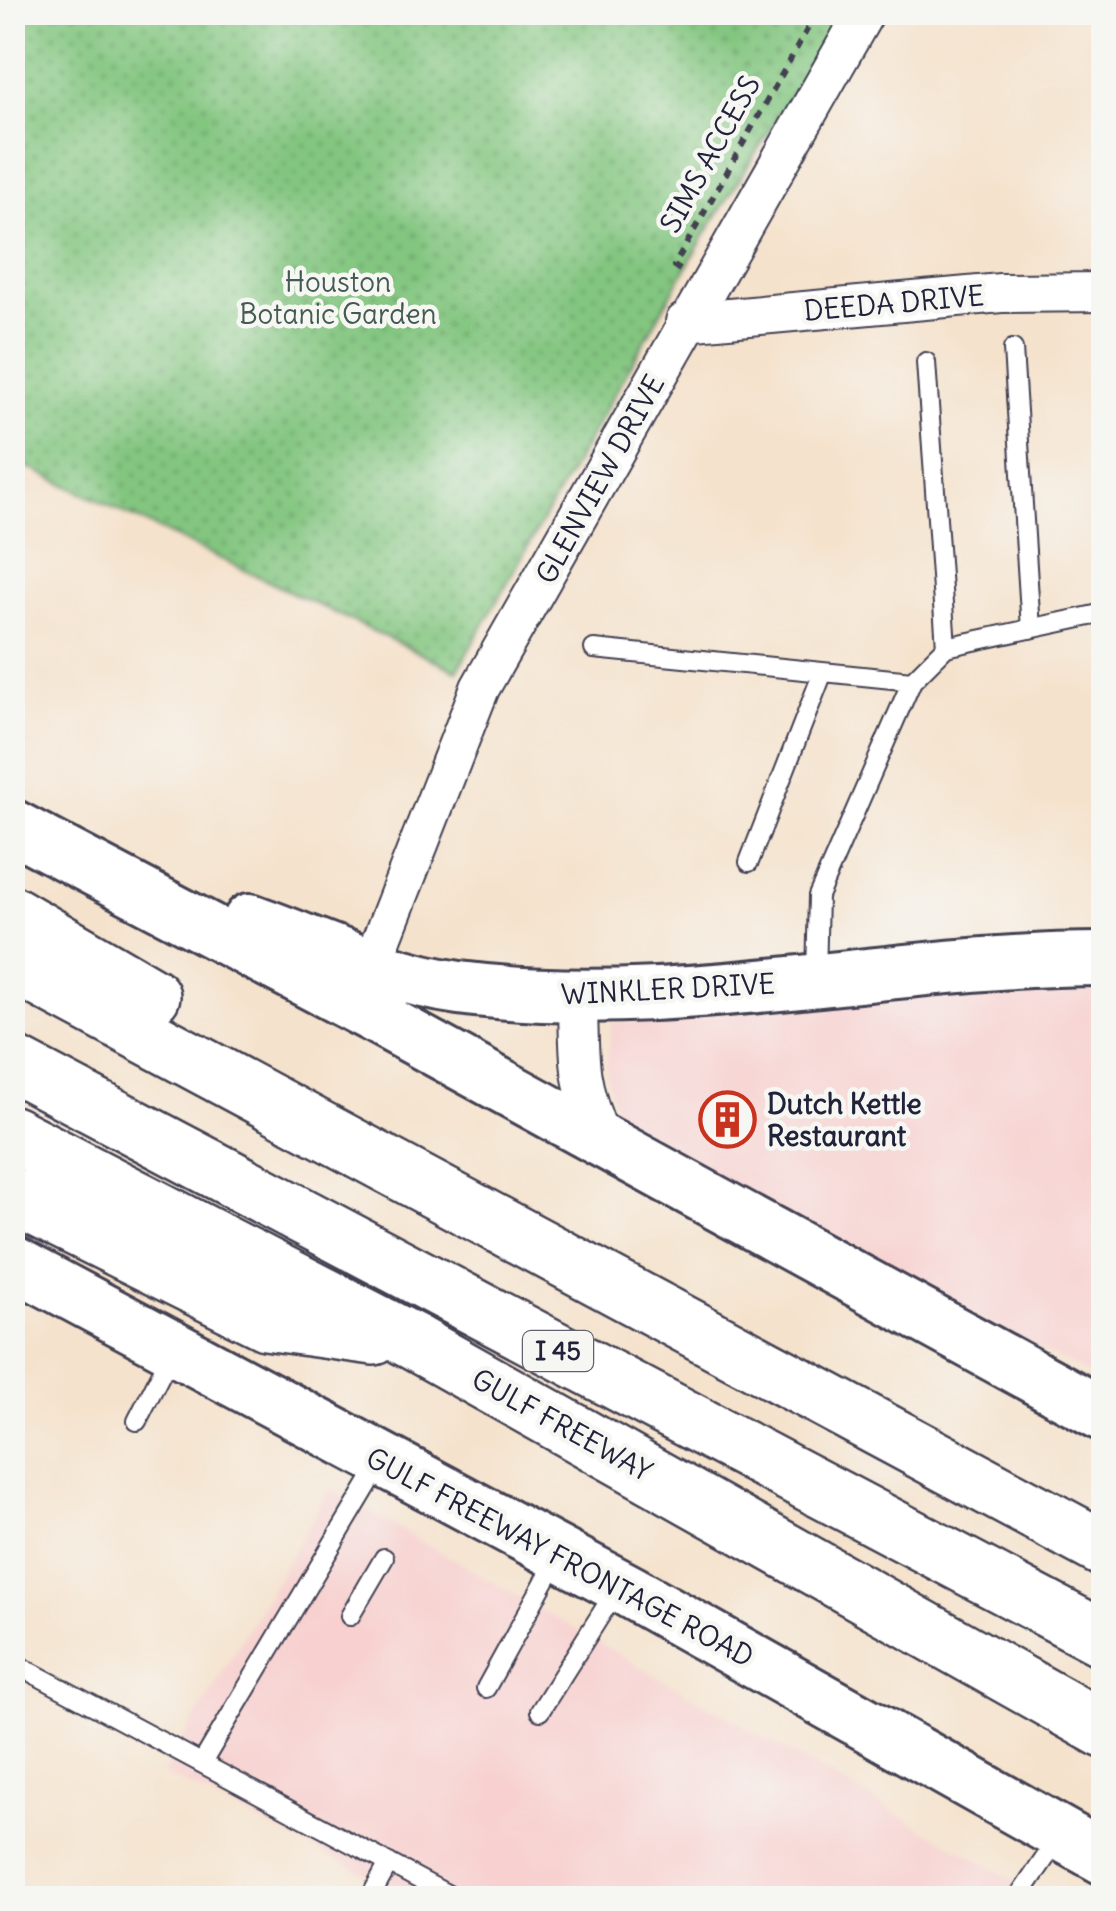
<svg xmlns="http://www.w3.org/2000/svg" width="1116" height="1911" font-family="Delius,sans-serif">
<style>
.built{fill:#f7d0cf}
.green{fill:url(#green-dots);stroke:#52745e;stroke-width:2.5}
.lines{fill:none;stroke-linecap:round;stroke-linejoin:round}
.lane-casing{stroke:#423f51;stroke-width:22}
.street-casing{stroke:#423f51;stroke-width:42}
.secondary-casing{stroke:#423f51;stroke-width:58}
.highway-casing{stroke:#423f51;stroke-width:60}
.path{stroke:#423f51;stroke-width:6;stroke-dasharray:8 8;stroke-linecap:butt}
.lane{stroke:#fff;stroke-width:18}
.street{stroke:#fff;stroke-width:38}
.secondary{stroke:#fff;stroke-width:52}
.highway{stroke:#fff;stroke-width:55}
.labels{text-anchor:middle;stroke-width:9;stroke-linejoin:round;paint-order:stroke}
.shield{fill:#f6f6f2;stroke:#626272;stroke-width:2.5}
.shield-label{font-size:25px;font-weight:bold;fill:#22223b}
.street-label{font-size:28px;fill:#22223b;stroke:#f6f6f2}
.park-label{font-size:28px;fill:#445b53;stroke:#f6f6f2}
.poi-label{font-size:28px;font-weight:bold;fill:#22223b;stroke:#f6f6f2;text-anchor:start}
</style>
<defs>
<pattern id="green-dots" width="8" height="8" patternUnits="userSpaceOnUse" patternTransform="scale(2.5)"><rect width="8" height="8" fill="#83c680"/><path d="M2 2h.1M6 6h.1" fill="none" stroke="#6ba06a" stroke-width="1.8" stroke-linecap="round"/></pattern>
</defs>
<rect width="100%" height="100%" fill="#f6f6f2"/>
<filter id="ink" filterUnits="userSpaceOnUse"><feTurbulence type="fractalNoise" baseFrequency=".01" numOctaves="2"/><feDisplacementMap in="SourceGraphic" scale="20" xChannelSelector="R" yChannelSelector="G"/><feConvolveMatrix kernelMatrix="1 2 1 2 8 2 1 2 1" color-interpolation-filters="sRGB"/></filter>
<filter id="wash" filterUnits="userSpaceOnUse"><feTurbulence type="fractalNoise" baseFrequency=".0048" numOctaves="4" result="noise"/><feDisplacementMap in="SourceGraphic" scale="40" xChannelSelector="R" yChannelSelector="G"/><feGaussianBlur stdDeviation="2.25" result="paint"/><feColorMatrix in="noise" values="0 0 0 0 0 0 0 0 0 0 0 0 0 0 0 0 0 1.4 0 .05"/><feComposite in="paint" operator="in"/></filter>
<g filter="url(#wash)">
<rect width="100%" height="100%" fill="#f5e2cc"/>
<path class="built" d="M 1026,985 L 1103,991 L 1103,1381 L 622,1139 L 606,1069 L 612,1023 Z
M 330,1489 L 1044,1898 L 415,1898 L 163,1774 Z"/>
<path class="green" d="M 12,13 L 13,12 L 842,13 L 706,233 L 457,671 L 13,460 Z"/>
</g>
<g filter="url(#ink)">
<g class="lines">
<defs>
<path id="lane" d="M 1013,349 L 1031,629
M 926,362 L 946,647
M 594,649 L 912,681
M 749,862 L 823,672
M 816,977 L 818,896 L 912,681 L 946,647 L 1104,613
M 137,1421 L 171,1354
M 350,1616 L 384,1558
M 12,1662 L 454,1898
M 486,1688 L 557,1559
M 540,1711 L 617,1589
M 202,1763 L 382,1461
M 370,1898 L 389,1863
M 1018,1898 L 1058,1839"/>
<path id="street" d="M 685,322 L 1001,293 L 1104,292
M 372,964 L 480,688 L 865,12
M 578,998 C 579,1058 577,1086 603,1142"/>
<path id="secondary" d="M 12,826 L 374,1016 L 1104,1415
M 250,920 C 317,944 388,978 459,988 C 674,1016 889,959 1104,959
M 12,1262 L 629,1591 L 1104,1858"/>
<path id="highway" d="M 12,914 L 152,996
M 12,964 L 1104,1549
M 12,1063 L 1104,1639
M 12,1134 L 414,1342 L 1104,1730
M 12,1196 L 266,1322 L 374,1337"/>
</defs>
<use href="#lane" class="lane-casing"/>
<use href="#street" class="street-casing"/>
<use href="#secondary" class="secondary-casing"/>
<use href="#highway" class="highway-casing"/>
<path class="path" d="M 680,270 L 674,266 L 817,12"/>
<use href="#lane" class="lane"/>
<use href="#street" class="street"/>
<use href="#secondary" class="secondary"/>
<use href="#highway" class="highway"/>
</g>
</g>
<defs>
<symbol id="building-ring" viewBox="-11 -11 22 22"><circle r="9.5" fill="#f6f6f2" stroke="#c8321e" stroke-width="1.5"/><path d="M-4-6H4V6H1V3H-1V6H-4ZM-2.5-4.3h1.7v1.8h-1.7ZM.8-4.3h1.7v1.8H.8ZM-2.5-1h1.7V.8h-1.7ZM.8-1h1.7V.8H.8Z" fill="#c8321e"/></symbol>
</defs>
<g fill-rule="evenodd">
<use href="#building-ring" x="696" y="1088" width="63" height="63"/>
</g>
<g class="labels">
<rect class="shield" x="523" y="1331" width="70" height="40" rx="8"/>
<g class="shield-label">
<text x="558" y="1360">I 45</text>
</g>
<g class="street-label">
<text transform="translate(710 154) rotate(-61)" y="10">SIMS ACCESS</text>
<text transform="translate(894 303) rotate(-5)" y="10">DEEDA DRIVE</text>
<text transform="translate(600 479) rotate(-61)" y="10">GLENVIEW DRIVE</text>
<text transform="translate(668 989) rotate(-3)" y="10">WINKLER DRIVE</text>
<text transform="translate(562 1425) rotate(29)" y="10">GULF FREEWAY</text>
<text transform="translate(560 1557) rotate(28)" y="10">GULF FREEWAY FRONTAGE ROAD</text>
</g>
<g class="park-label">
<text x="338" y="292">Houston<tspan x="338" dy="32">Botanic Garden</tspan></text>
</g>
<g class="poi-label">
<text x="767" y="1114">Dutch Kettle<tspan x="767" dy="32">Restaurant</tspan></text>
</g>
</g>
<rect width="1116" height="1911" fill="none" stroke="#f6f6f2" stroke-width="50"/>
</svg>
